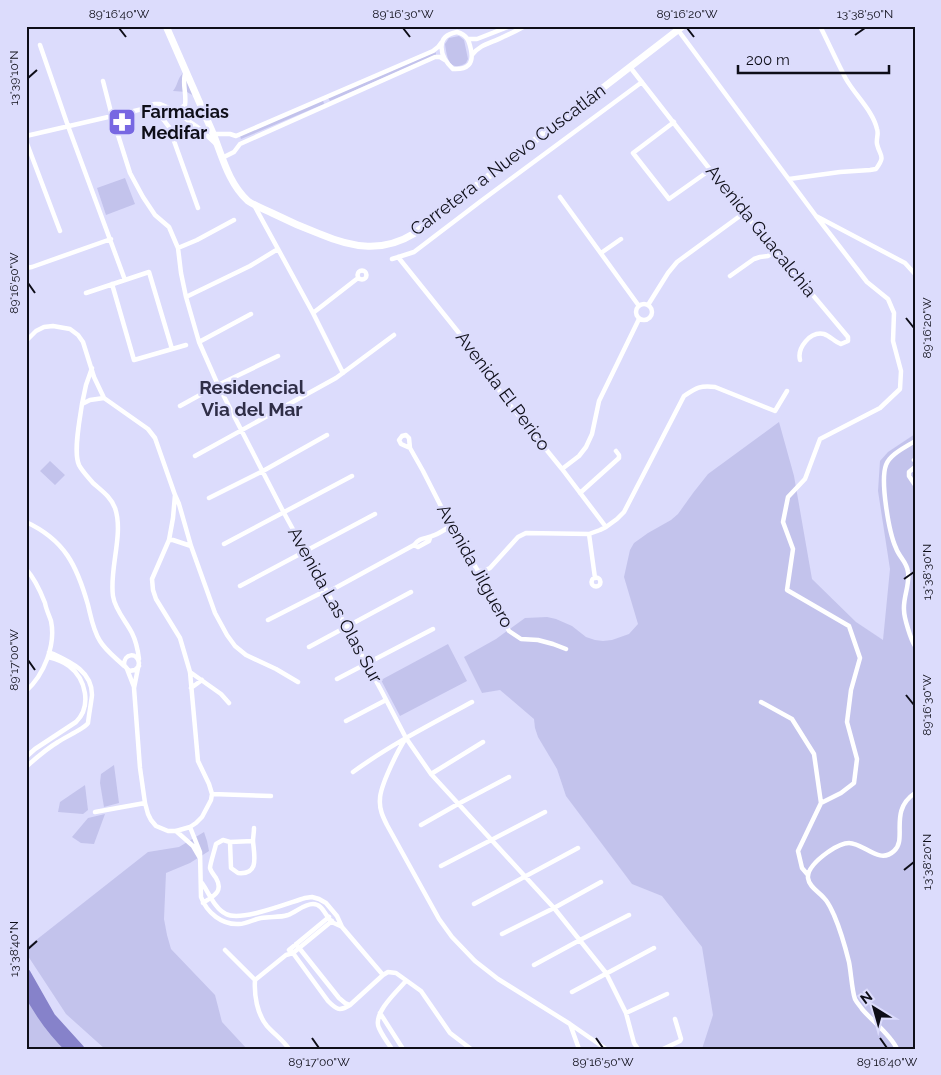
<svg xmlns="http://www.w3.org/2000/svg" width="941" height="1075" font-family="Raleway,sans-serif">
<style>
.green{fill:#c3c3ec}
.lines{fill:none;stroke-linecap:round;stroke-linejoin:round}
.street{stroke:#fff;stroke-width:4.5}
.secondary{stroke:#fff;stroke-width:7}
.highway{stroke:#8682ca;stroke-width:9}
.ticks{fill:none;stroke:#0e0e18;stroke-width:2}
.labels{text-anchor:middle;stroke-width:5;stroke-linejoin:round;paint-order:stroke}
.poi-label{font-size:18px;font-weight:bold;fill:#0e0e18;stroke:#dcdcfc;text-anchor:start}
.street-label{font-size:18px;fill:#0e0e18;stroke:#dcdcfc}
.neighbourhood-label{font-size:19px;font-weight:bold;fill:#2f2e47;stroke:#dcdcfc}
.neatline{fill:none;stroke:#0e0e18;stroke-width:2}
.ticks-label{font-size:12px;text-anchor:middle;fill:#0e0e18}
</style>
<rect width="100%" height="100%" fill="#dcdcfc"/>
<path class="green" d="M 459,36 L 464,40 L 468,59 L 466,63 C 449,73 447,57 445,44 L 449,38 Z
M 435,52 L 436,53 L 436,55 L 330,101 L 328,98 Z
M 183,73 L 194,96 L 187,92 L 173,91 C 178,85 177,79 183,73 Z
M 323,100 L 324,104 L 241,139 L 240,136 Z
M 125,178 L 135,204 L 106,215 L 97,188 Z
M 779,422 L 794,476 L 812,579 L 856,622 L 883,640 L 890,569 L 878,491 L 880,461 L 888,452 L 915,434 L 915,1049 L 702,1049 L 713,1015 L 702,947 L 662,896 L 632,884 L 566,796 L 557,769 L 538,737 L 535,728 L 534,719 L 500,690 L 482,693 L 464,657 L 496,639 L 525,618 L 547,617 L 556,619 L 572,626 L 586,637 L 595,640 L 603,641 L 612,640 L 629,634 L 638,624 L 624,577 L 630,550 L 634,543 L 648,533 L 671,520 L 678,514 L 693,493 L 708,474 Z
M 50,461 L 65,475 L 55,485 L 40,471 Z
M 448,644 L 467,681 L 400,716 L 381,680 Z
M 114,765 L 119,803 L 104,807 L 100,783 L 101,774 Z
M 85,785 L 88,810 L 83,814 L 58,812 L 60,802 Z
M 105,814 L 94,844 L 81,843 L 72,837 L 88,818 Z
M 204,832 L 207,841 L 209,851 L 190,863 L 166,873 L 164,919 L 167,935 L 171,949 L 215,995 L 222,1022 L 247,1049 L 105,1049 L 66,1014 L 26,953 L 26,948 L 148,852 L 179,847 Z
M 26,984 L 32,993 L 76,1049 L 26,1049 Z"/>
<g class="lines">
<path class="street" d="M 678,30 L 816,216 L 905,263 L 915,274
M 457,32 C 467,35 469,40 471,50 C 474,64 467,70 453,69 C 440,57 434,36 457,32 Z
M 468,39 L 477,39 L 510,26
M 40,45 L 68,126 L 125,280
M 472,55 C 480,44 492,43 503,37 C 510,34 518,30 525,26
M 630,67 L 744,213 L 848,337 L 848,341 L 841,344 C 835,342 830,336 824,334 C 810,331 797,348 800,360
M 103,81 L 112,116 L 130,173 L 143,197 L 155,215 L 169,227 L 178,248 L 181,273 L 186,297 L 199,342 L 218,385 L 284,513 L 381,690 L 406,738 L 431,774 L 554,908 L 606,973 L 626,1013 L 634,1043 L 638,1049
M 147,107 L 154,104 L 160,104 L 174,110 L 180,115 L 199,128 L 215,143
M 174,110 L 181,108 L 185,105 C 187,93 181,81 186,71
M 674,122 L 633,153 L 669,199 L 710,170
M 213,134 L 230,134 L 236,136 L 433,51 L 438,47 L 441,43
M 26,136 L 147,108 C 157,112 163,118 169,127 L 198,208
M 26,141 L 60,231
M 222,158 L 234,152 L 240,144 L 435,57 L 440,57 L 445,60
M 789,179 L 840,172 L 870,170 L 876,169 C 886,155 880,157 877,144 C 876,138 879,134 877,129 C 873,111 855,95 846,79 C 837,62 829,44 820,26
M 560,197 L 639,306
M 254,205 L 313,313 L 343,373
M 816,216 L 867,282 L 888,299 L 894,313 L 893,341 L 901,371 L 900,389 L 880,408 L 820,439 L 805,479 L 788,497 L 783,522 L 793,549 L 787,590 L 849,626 L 860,658 L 851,690 L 847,722 L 857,759 L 854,783 L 841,793 L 821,803
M 178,248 L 197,240 L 234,220
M 601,253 L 621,239
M 398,257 L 463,338 L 506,400 L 562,469 L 606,527
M 392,259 L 414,252 L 481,201 L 642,82
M 26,268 L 32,267 L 111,239
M357.5 275a4.5 4.5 0 1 1 9 0a4.5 4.5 0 1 1-9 0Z
M 730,276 L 754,259 L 760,257 L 768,256 L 775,251
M 112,284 L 134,360 L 186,345
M 86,293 L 149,272 L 172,349
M 186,297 L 250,266 L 278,249
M636 312a8 8 0 1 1 16 0a8 8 0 1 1-16 0Z
M 648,305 L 668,273 L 677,262 L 744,213
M 313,313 L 358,278
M 26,341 L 36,331 L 44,327 L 53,326 L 70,329 L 78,335 L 83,342 L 94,377 L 104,398 L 148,429 L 155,438 L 175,495 L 173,518 L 169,540 L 152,579 L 153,590 L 156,599 L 180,638 L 190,672 L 198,761 L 209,784 L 212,794 L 211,800 L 202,817 L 196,823 L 190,827 L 176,831 L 168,831 L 156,826 L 151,820 L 148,814 L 145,803 L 140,768 L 134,688 L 139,663 C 137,652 124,653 124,665 L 129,671 L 135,670 L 139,666
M 199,342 L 251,314
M 104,398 L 90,400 L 82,404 C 80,418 73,452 79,465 C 82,471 88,477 93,483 C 102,491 111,497 115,508 C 124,534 109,569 113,596 C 115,610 126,621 132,633 C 136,641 138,651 139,659
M 82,404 L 86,385 L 92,368
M 180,406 L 218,385 L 278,356
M 915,441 C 906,447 890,454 886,465 C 880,481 889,533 896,548 C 899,557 907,562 908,572 C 910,585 903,597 904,610 C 904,618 911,640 915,646
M 410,448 L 401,444 L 399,440 L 402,436 L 406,435 L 409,438 L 410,448 L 423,471 L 451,526 L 478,571 L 509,631 L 521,639 L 538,640 L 553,644 L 566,649
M 195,456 L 336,378 L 394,335
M 914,460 L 915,461
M 915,467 L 909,472 L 909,476 L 915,485
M 562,469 L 579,456 L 586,447 L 592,434 L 599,401 L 639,319
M 580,493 L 619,458 L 619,455 L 616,451
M 175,495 L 179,504 L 191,546 L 215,613 L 227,635 L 235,646 L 246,655 L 276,669 L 298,682
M 209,498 L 263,471 L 327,435
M 26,522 C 65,540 77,566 88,605 C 91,617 93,630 100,641 C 106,651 116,658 124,666
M 589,534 L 595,578
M 169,540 L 173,540 L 191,546
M 224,544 L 352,476
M 414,545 L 418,547 L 429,541 L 430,538
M 26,569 C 35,579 40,590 45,603 C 46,609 49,615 51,621 C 56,645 44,675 26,691
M 478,571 L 484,571 L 490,568 L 518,537 L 526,533 L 589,534 L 600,530 L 606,527 L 617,519 L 624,512 L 684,396 C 696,388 700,385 715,387 L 775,411 L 787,391
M591.5 582a4.5 4.5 0 1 1 9 0a4.5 4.5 0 1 1-9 0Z
M 240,586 L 375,514
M 268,620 L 319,594 L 328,592 L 414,545 C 420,537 425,539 432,536 C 439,534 445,529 451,526
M 309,647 L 411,592
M 127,669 L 134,687
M 190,672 L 221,694 L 229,703
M 337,679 L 433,629
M 191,688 L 202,680
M 761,702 L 792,719 L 814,754 L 821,803 L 798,851 L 802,868 L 808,875
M 346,721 L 386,700
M 406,738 C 398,750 380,786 380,799 C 379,809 383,817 387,825 L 439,919 L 452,937 L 475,961 L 498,979 L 570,1024 L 606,1049
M 26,757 L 35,749 L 76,722 C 92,706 86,679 69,666 C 63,661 56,659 48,657
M 26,767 C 36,758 46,749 58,742 C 65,737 84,729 88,723 C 89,714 91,704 92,695 C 92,670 68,661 49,652
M 353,772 C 390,745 431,724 472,702
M 431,774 L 483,742
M 212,794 L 271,796
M 95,812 L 145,803
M 421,825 L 458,804 L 509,777
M 190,827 L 200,852 L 201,897 C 207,913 222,925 239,924 C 247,924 254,919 261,918 C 270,916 279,918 288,915 C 296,912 304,904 313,904 C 323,904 325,916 332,922 C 335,924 339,925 342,927
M 176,831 L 193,846 L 200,858
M 230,842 L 231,868 L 238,873 C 260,875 254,855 253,841 C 253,837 254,833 254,828
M 441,866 L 545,812
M 202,883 C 209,893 215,909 226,914 C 241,922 288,903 305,898 L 312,897 L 319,899 L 326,903 L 337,916 L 342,927 L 383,975
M 203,903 C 213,896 224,892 216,878 C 214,875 211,872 210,868 C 210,864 215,849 216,844 L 223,840 L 230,842 L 253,841
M 474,904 L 578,848
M 502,934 L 554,908 L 601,882
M 296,944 L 339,998 L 345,1003 L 350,1005
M 290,949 L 328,1001 C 336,1009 339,1012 350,1005 L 383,975 L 388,972 L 396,973 L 421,991 L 450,1033 L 471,1049
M 225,950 L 255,980
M 289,950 L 329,917
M 534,965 L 580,940 L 629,915
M 572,992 L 654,948
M 380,1013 L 403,1049
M 626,1013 L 667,994
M 570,1024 L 579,1049
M 289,1049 C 283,1040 274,1034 267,1026 C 257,1014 254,995 255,980 L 286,955 L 293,953 L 332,921
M 392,1049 C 387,1042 382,1035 379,1028 C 372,1014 397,991 406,981
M 663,1049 L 680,1041 L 681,1039 L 675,1019
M 897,1049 C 891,1035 872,1021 862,1009 C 860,1006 857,1003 855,999 C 852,991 851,972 849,962 C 845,946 840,929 834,915 C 831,909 829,903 824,898 C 819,892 809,887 808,878 C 807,868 821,857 828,852 C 834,848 841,843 849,843 C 864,843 879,865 894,851 C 908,839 888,811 915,793"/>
<path class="secondary" d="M 166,26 C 181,61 197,96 212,131 C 222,155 228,183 248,201 C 255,206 264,209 272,213 C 288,221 304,228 320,234 C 353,248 383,253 415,233 L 683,26"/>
<path class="highway" d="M 26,973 L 51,1017 L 80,1049
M 26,989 C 38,1012 51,1031 70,1049"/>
</g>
<path class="ticks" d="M 119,28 L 126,37M 403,28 L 410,37M 687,28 L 694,37M 855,35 L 865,28M 28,78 L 37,70M 28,283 L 35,293M 906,318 L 914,328M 904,579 L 914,572M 28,660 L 35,670M 906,695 L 914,705M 904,870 L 914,862M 28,949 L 37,941M 312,1038 L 319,1048M 596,1038 L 603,1048M 880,1038 L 887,1048"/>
<defs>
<symbol id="pharmacy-square" viewBox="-11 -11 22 22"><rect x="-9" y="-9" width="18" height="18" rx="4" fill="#7767e2" stroke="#dcdcfc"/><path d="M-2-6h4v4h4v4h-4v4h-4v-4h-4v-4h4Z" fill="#fff"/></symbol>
</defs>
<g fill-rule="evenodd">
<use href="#pharmacy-square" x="106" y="106" width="32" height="32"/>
</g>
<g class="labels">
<g class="poi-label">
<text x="141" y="118">Farmacias<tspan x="141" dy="21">Medifar</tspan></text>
</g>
<g class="street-label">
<text transform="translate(508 160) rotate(-37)" y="6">Carretera a Nuevo Cuscatlán</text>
<text transform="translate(761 231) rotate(51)" y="6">Avenida Guacalchia</text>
<text transform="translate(503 391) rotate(53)" y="6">Avenida El Perico</text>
<text transform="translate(475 566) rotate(61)" y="6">Avenida Jilguero</text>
<text transform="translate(335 605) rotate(61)" y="6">Avenida Las Olas Sur</text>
</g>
<g class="neighbourhood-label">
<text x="252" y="394">Residencial<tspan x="252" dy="22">Via del Mar</tspan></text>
</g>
</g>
<rect width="941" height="1075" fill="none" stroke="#dcdcfc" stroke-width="55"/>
<g transform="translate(874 1008) rotate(323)" stroke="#dcdcfc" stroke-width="4" paint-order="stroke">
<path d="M0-4L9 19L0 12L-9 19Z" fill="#0e0e18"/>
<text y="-8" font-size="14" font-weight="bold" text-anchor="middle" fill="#0e0e18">N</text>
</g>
<path d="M738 65v8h151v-8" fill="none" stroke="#0e0e18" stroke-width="2.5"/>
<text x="746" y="65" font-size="15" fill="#0e0e18" stroke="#dcdcfc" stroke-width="4" paint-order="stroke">200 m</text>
<rect x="28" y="28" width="886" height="1020" class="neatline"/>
<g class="ticks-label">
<text x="119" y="18">89°16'40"W</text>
<text x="403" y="18">89°16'30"W</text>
<text x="687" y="18">89°16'20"W</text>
<text x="865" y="18">13°38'50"N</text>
<text transform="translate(14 78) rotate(-90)" y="4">13°39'10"N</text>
<text transform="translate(14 283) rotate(-90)" y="4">89°16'50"W</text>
<text transform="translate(927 328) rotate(-90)" y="4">89°16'20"W</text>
<text transform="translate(927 572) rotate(-90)" y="4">13°38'30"N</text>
<text transform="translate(14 660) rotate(-90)" y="4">89°17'00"W</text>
<text transform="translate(927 705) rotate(-90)" y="4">89°16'30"W</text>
<text transform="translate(927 862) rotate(-90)" y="4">13°38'20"N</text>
<text transform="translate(14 949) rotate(-90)" y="4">13°38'40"N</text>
<text x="319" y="1066">89°17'00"W</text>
<text x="603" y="1066">89°16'50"W</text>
<text x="887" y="1066">89°16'40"W</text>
</g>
</svg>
